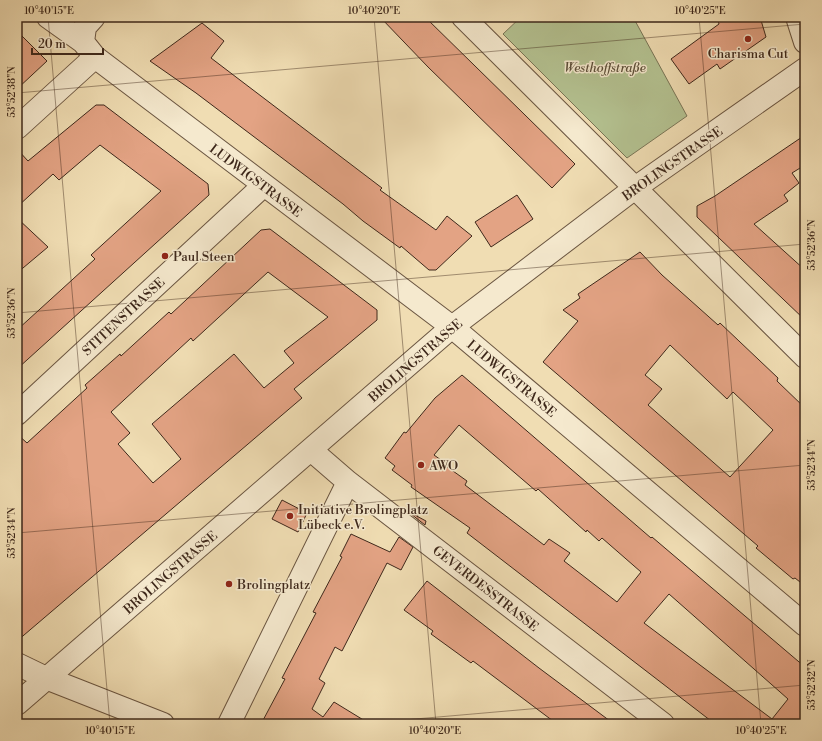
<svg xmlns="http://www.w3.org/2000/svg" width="822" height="741" font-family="'Libre Bodoni',serif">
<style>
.green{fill:#b4c291;stroke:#797556}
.building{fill:#e3a384;stroke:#3e281b;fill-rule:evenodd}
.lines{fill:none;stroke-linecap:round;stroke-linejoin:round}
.minor-casing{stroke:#6a5541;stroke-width:24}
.minor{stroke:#f5e9ce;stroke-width:22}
.ticks{fill:none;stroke:#3e281b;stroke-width:1;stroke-opacity:0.45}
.poi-dot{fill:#8f2418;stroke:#f5e9ce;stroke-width:1.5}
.labels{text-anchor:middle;stroke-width:3;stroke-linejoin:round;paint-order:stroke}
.poi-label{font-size:13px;fill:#3e281b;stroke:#f5e9ce;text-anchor:start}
.park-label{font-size:13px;font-style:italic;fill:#5c4e38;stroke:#f5e9ce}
.street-label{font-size:13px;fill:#3e281b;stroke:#f5e9ce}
.neatline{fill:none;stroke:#3e281b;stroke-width:1.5}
.ticks-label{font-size:10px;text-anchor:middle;fill:#3e281b}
</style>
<rect width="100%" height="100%" fill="#f0ddb3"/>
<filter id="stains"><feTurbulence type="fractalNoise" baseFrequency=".005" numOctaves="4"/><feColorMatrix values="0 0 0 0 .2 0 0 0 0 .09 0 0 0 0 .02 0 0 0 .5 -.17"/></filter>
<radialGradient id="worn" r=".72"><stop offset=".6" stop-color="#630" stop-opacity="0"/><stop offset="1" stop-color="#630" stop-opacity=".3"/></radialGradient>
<path class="green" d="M 521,17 L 633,17 L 687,116 L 627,158 L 503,34 Z"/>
<path class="building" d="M 380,17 L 425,17 L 575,164 L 552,188 L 428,67 Z
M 717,17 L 760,17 L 766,37 L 720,69 L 717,64 L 689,84 L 671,59 L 719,24 Z
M 202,23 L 224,41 L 211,58 L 382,188 L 380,190 L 436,230 L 447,216 L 472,236 L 436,270 L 429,270 L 401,246 L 400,248 L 363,221 L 343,204 L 196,93 L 150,61 Z
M 17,31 L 47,61 L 17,89 Z
M 96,105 L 104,105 L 208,184 L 209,195 L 17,369 L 17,330 L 95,259 L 91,255 L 161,191 L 100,145 L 59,180 L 53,174 L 17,207 L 17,149 L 28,161 Z
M 805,135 L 805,165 L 792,173 L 799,183 L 784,195 L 788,201 L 754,224 L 805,270 L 805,320 L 697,217 L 697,206 L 715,196 Z
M 517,195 L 533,219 L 491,247 L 475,222 Z
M 17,218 L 48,247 L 17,273 Z
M 270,229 L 377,310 L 377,320 L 294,389 L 302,398 L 17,641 L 17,434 L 27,443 L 87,388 L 85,385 L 120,354 L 121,356 L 169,312 L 171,314 L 261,230 ZM 268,272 L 328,317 L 284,351 L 294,363 L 264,388 L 234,354 L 152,424 L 181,459 L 153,483 L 118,444 L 130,433 L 111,412 L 191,338 L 193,341 Z
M 640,252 L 662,275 L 718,325 L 720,323 L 778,378 L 777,381 L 805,408 L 805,586 L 795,578 L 793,579 L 756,548 L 758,546 L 543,362 L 578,321 L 563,310 L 580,298 L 578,294 ZM 670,345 L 727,399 L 733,392 L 773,430 L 730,477 L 648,405 L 662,389 L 645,375 Z
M 462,375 L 651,538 L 652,537 L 805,667 L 805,724 L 715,724 L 467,533 L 470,528 L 411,487 L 412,485 L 392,470 L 395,466 L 385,458 L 404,432 L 406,433 L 435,398 ZM 459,425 L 536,491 L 538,489 L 586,532 L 587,530 L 599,541 L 602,538 L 641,572 L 617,602 L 564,561 L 570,553 L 549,539 L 544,545 L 465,485 L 467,481 L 446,466 L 448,465 L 434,455 ZM 669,594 L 788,699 L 772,719 L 644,623 Z
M 282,500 L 307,513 L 298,532 L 272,519 Z
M 411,513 L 426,521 L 425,525 L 411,514 Z
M 351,534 L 390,552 L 399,537 L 413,547 L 401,570 L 387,563 L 342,651 L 335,647 L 319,679 L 325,683 L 312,709 L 323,717 L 334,702 L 370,724 L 261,724 L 285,679 L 282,678 L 316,613 L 313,612 L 342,557 L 340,556 Z
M 427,581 L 539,668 L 614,724 L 557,724 L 473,661 L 471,663 L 431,634 L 433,631 L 404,610 Z"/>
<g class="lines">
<defs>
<path id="minor" d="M 48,17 L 83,42
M 94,17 L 85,27 L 83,42 L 95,57 L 452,327 L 805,625
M 463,17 L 805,357
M 797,17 L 805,42
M 17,128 L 95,57
M 17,414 L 263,186
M 311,450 L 348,482 L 663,724
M 17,664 L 46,678 L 163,724
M 17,704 L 452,327 L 635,188 L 805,69
M 229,724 L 348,482"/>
</defs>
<use href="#minor" class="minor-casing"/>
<use href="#minor" class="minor"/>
</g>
<path class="ticks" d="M 48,17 L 110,724M 374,17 L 436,724M 699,17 L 761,724M 17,93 L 805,24M 17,313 L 805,244M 17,533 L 805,465M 358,724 L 805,685"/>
<g class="poi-dot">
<circle cx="748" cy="39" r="4"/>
<circle cx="165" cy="256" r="4"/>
<circle cx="421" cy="465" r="4"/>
<circle cx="290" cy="516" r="4"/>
<circle cx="229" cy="584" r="4"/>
</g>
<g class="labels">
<g class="poi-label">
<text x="748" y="58" text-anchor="middle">Charisma Cut</text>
<text x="173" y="261">Paul Steen</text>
<text x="429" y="470">AWO</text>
<text x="298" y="514">Initiative Brolingplatz<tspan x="298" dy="15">Lübeck e.V.</tspan></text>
<text x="237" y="589">Brolingplatz</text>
</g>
<g class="park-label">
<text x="605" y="72">Westhoffstraße</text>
</g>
<g class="street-label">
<text transform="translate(672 163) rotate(-35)" y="5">BROLINGSTRASSE</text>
<text transform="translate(256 180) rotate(37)" y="5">LUDWIGSTRASSE</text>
<text transform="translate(123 316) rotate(-43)" y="5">STITENSTRASSE</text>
<text transform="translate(415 360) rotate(-41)" y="5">BROLINGSTRASSE</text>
<text transform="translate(512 378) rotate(40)" y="5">LUDWIGSTRASSE</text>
<text transform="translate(170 572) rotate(-41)" y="5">BROLINGSTRASSE</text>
<text transform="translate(486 588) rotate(38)" y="5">GEVERDESSTRASSE</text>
</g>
</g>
<rect width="822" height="741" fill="none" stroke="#f0ddb3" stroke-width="44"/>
<path d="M32 48v6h71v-6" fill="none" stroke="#3e281b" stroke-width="2"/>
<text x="38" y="48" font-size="12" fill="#3e281b" stroke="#f5e9ce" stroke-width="3" paint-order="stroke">20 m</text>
<rect x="22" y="22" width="778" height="697" class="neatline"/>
<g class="ticks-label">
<text x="49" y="14">10°40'15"E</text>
<text x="374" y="14">10°40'20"E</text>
<text x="700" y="14">10°40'25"E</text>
<text transform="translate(11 92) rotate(-90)" y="4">53°52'38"N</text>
<text transform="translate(811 245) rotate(-90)" y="4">53°52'36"N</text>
<text transform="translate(11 313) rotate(-90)" y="4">53°52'36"N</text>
<text transform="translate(811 465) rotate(-90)" y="4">53°52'34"N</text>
<text transform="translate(11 533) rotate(-90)" y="4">53°52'34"N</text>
<text transform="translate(811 685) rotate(-90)" y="4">53°52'32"N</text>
<text x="110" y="734">10°40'15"E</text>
<text x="435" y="734">10°40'20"E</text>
<text x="761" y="734">10°40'25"E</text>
</g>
<rect width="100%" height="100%" filter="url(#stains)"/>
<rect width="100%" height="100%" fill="url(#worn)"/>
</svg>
